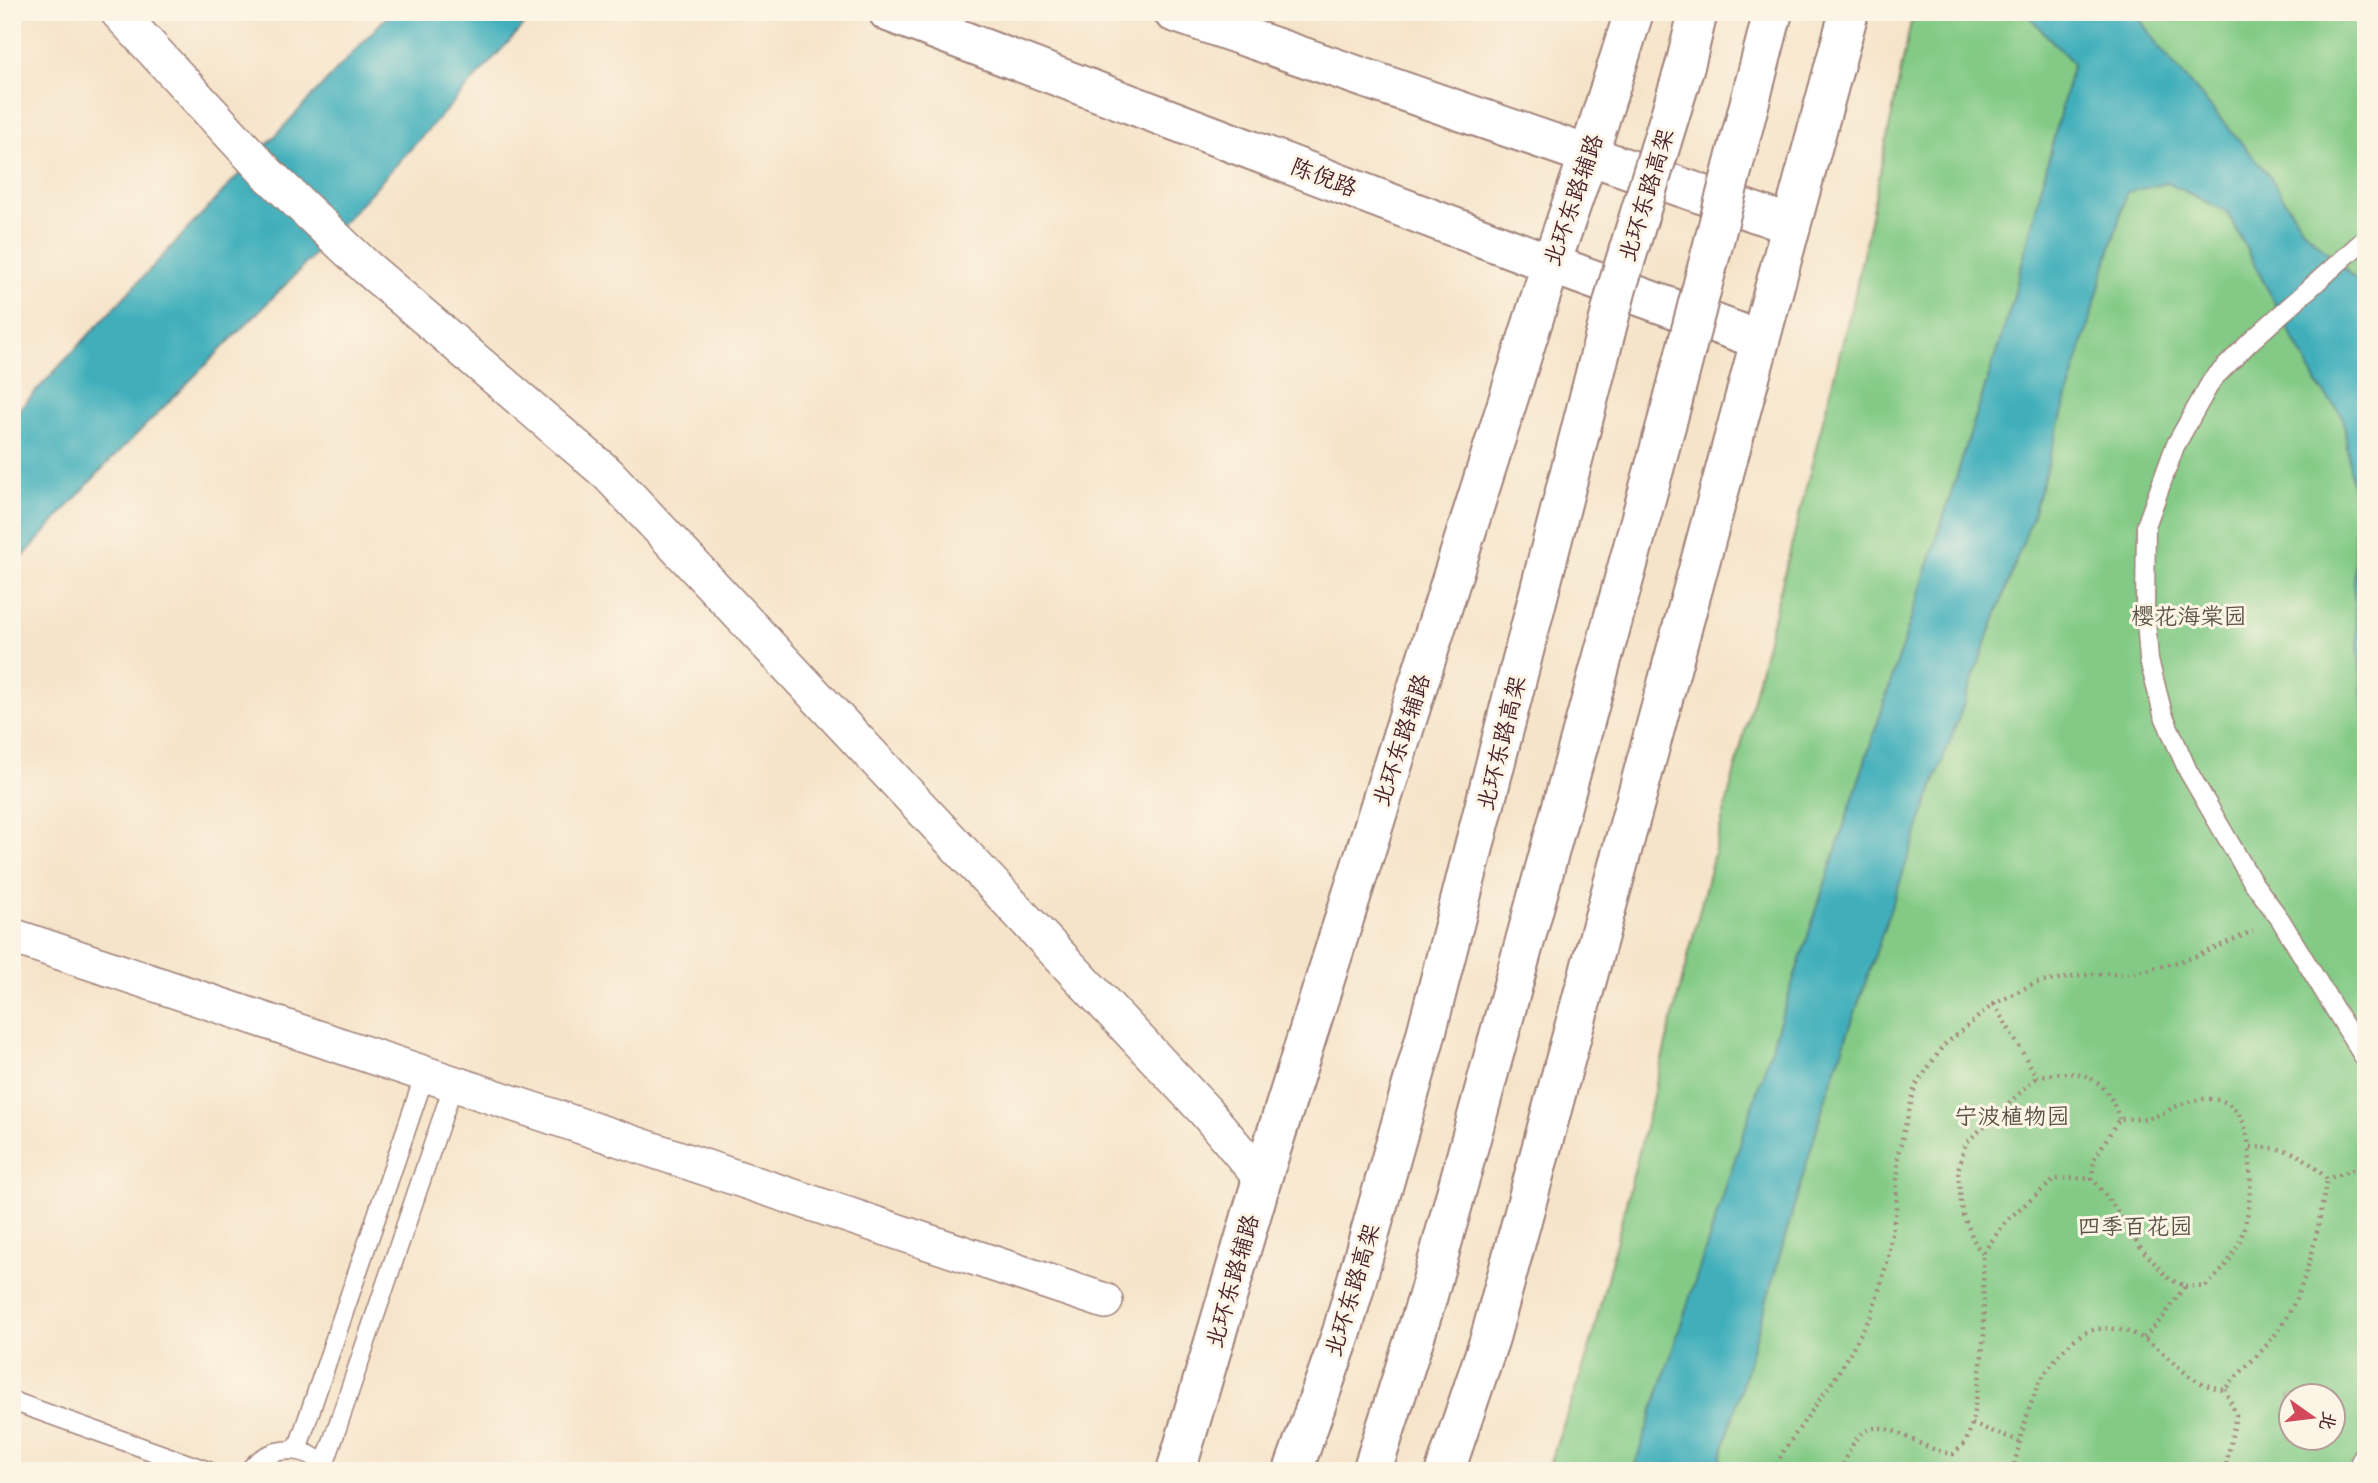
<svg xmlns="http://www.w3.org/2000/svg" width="2378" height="1483" font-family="Mynerve,'LXGW WenKai TC',sans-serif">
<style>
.green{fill:#82ca85;stroke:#667458;stroke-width:2;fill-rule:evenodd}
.water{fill:#3fafbb;stroke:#446773;stroke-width:2}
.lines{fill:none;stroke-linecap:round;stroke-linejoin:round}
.service-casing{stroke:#a0827a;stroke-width:21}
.minor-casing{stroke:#a0827a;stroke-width:38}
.tertiary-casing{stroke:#a0827a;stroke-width:42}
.primary-casing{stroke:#a0827a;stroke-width:42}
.trunk-casing{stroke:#a0827a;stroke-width:42}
.path{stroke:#a0827a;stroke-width:4.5;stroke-dasharray:2 5;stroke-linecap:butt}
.service{stroke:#fff;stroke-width:18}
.minor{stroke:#fff;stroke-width:35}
.tertiary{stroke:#fff;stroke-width:38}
.primary{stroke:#fff;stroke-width:38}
.trunk{stroke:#fff;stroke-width:38}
.trunk-bridge-casing{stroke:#a0827a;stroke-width:42;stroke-linecap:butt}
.trunk-bridge{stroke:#fff;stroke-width:38}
.labels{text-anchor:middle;stroke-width:6;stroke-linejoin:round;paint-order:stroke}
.street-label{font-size:23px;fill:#4a1f2b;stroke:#fcf5e5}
.park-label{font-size:23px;fill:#5b5246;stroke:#fcf5e5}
</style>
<rect width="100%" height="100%" fill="#fcf5e5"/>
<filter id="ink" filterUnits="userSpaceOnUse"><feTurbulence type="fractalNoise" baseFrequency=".0143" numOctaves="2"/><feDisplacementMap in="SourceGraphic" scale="14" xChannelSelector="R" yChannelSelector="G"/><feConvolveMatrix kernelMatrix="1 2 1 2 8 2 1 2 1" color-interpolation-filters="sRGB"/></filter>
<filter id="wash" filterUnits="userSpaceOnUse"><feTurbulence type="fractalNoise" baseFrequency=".00686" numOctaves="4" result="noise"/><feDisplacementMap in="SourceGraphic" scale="28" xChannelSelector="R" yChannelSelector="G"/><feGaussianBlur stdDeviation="1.57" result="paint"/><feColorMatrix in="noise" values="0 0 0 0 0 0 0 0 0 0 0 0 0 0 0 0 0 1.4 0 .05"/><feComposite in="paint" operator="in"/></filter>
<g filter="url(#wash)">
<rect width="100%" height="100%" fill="#f6e4ca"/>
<path class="green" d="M 1913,12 L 2366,12 L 2366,1471 L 1547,1471 L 1588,1354 L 1855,293 ZM 2290,1396 L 2332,1396 L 2332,1438 L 2290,1438 Z"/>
<path class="water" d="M 391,12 L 536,12 L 296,274 L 100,471 L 12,569 L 12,417 Z
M 2025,12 L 2135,12 L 2159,47 L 2268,174 L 2304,230 L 2354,278 L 2366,277 L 2366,732 L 2354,599 L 2355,508 L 2343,416 L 2319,387 L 2227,212 L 2168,183 L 2127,192 L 2032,518 L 1924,812 L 1826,1097 L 1717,1471 L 1633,1471 L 1886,697 L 2012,303 L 2073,63 Z"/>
</g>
<g filter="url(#ink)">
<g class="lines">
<defs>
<path id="service" d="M 2366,238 L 2251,341 L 2212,380 L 2175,446 L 2146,526 L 2145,607 L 2149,660 L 2163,714 L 2188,771 L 2252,881 L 2280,919 L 2366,1061
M 12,1401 L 208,1471
M 297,1450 L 425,1074
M 324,1466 L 454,1083
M 249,1471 C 267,1445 309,1442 327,1471
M 2356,1471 L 2366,1449"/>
<path id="minor" d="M 118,12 L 267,173 L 366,267 L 608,474 L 1206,1112 L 1262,1179
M 12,936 L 1105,1301"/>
<path id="tertiary" d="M 888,12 L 1551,264 L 1760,340
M 1173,12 L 1791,225"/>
<path id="primary" d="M 1176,1471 L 1262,1179 L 1551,264 L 1589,154 L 1634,12
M 1445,1471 L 1490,1338 L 1849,12"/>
<path id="trunk" d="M 1685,66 L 1698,12
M 1372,1471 L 1427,1299 L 1673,400"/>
</defs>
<use href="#service" class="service-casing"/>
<use href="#minor" class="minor-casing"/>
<use href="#tertiary" class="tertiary-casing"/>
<use href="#primary" class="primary-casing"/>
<use href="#trunk" class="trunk-casing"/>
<path class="path" d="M 1994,1004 L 2037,1077 C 2079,1067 2107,1075 2119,1119
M 1983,1253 L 1976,1245 L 1962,1213 L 1958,1170 L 1966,1143 L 2037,1077
M 2185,1286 L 2205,1287 C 2250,1249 2253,1202 2249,1147 C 2290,1148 2297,1150 2327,1179 L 2366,1165
M 2144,1338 L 2164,1316 L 2185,1286 L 2169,1279 L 2141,1248 L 2115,1208 L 2092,1178 L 2094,1159 L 2119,1119 C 2130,1118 2142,1120 2152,1117 C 2163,1115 2172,1107 2182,1104 C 2223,1090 2244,1105 2249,1147
M 1972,1424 L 2019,1441
M 1774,1471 L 1784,1450 L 1835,1378 L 1871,1316 L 1887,1263 L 1896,1209 L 1898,1155 L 1915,1087 L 1943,1046 L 1994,1004 L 2035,983 L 2093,974 L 2132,974 L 2192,958 L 2253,931
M 1841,1471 C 1869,1389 1900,1447 1953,1454 L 1966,1442 L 1972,1424 L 1979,1382 L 1984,1336 L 1983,1253 L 2008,1219 L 2055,1179 L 2092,1178
M 2013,1471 C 2019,1443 2026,1414 2037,1388 C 2043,1372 2071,1337 2087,1332 C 2104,1325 2128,1329 2144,1339 C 2174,1357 2187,1386 2225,1389 C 2239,1373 2256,1358 2270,1341 C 2307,1297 2317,1234 2327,1179
M 2225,1471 L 2236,1415 L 2225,1389"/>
<use href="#service" class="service"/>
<use href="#minor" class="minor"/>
<use href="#tertiary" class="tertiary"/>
<use href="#primary" class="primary"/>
<use href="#trunk" class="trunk"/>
<defs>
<path id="trunk-bridge" d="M 1673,400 L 1773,12
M 1293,1471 L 1342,1332 L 1424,1042 L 1617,288 L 1685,66"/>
</defs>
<use href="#trunk-bridge" class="trunk-bridge-casing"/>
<use href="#trunk-bridge" class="trunk-bridge"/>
</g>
</g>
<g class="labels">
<g class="street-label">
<text transform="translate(1324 177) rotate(21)" y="8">陈倪路</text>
<text transform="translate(1646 195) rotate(-73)" y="8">北环东路高架</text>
<text transform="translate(1573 200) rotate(-71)" y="8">北环东路辅路</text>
<text transform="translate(1401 740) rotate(-72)" y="8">北环东路辅路</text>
<text transform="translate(1501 743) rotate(-76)" y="8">北环东路高架</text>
<text transform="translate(1232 1281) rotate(-74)" y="8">北环东路辅路</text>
<text transform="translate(1352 1290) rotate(-73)" y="8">北环东路高架</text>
</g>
<g class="park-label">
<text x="2189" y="624">樱花海棠园</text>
<text x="2012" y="1124">宁波植物园</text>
<text x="2135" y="1234">四季百花园</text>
</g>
</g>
<rect width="2378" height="1483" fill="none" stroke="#fcf5e5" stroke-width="42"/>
<g transform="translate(2312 1417) rotate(104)"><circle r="33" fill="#fcf5e5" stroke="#b59f9b" stroke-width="2"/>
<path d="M0-5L12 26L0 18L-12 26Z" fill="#d1495b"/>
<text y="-10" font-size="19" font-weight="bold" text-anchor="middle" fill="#4a1f2b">北</text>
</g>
</svg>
